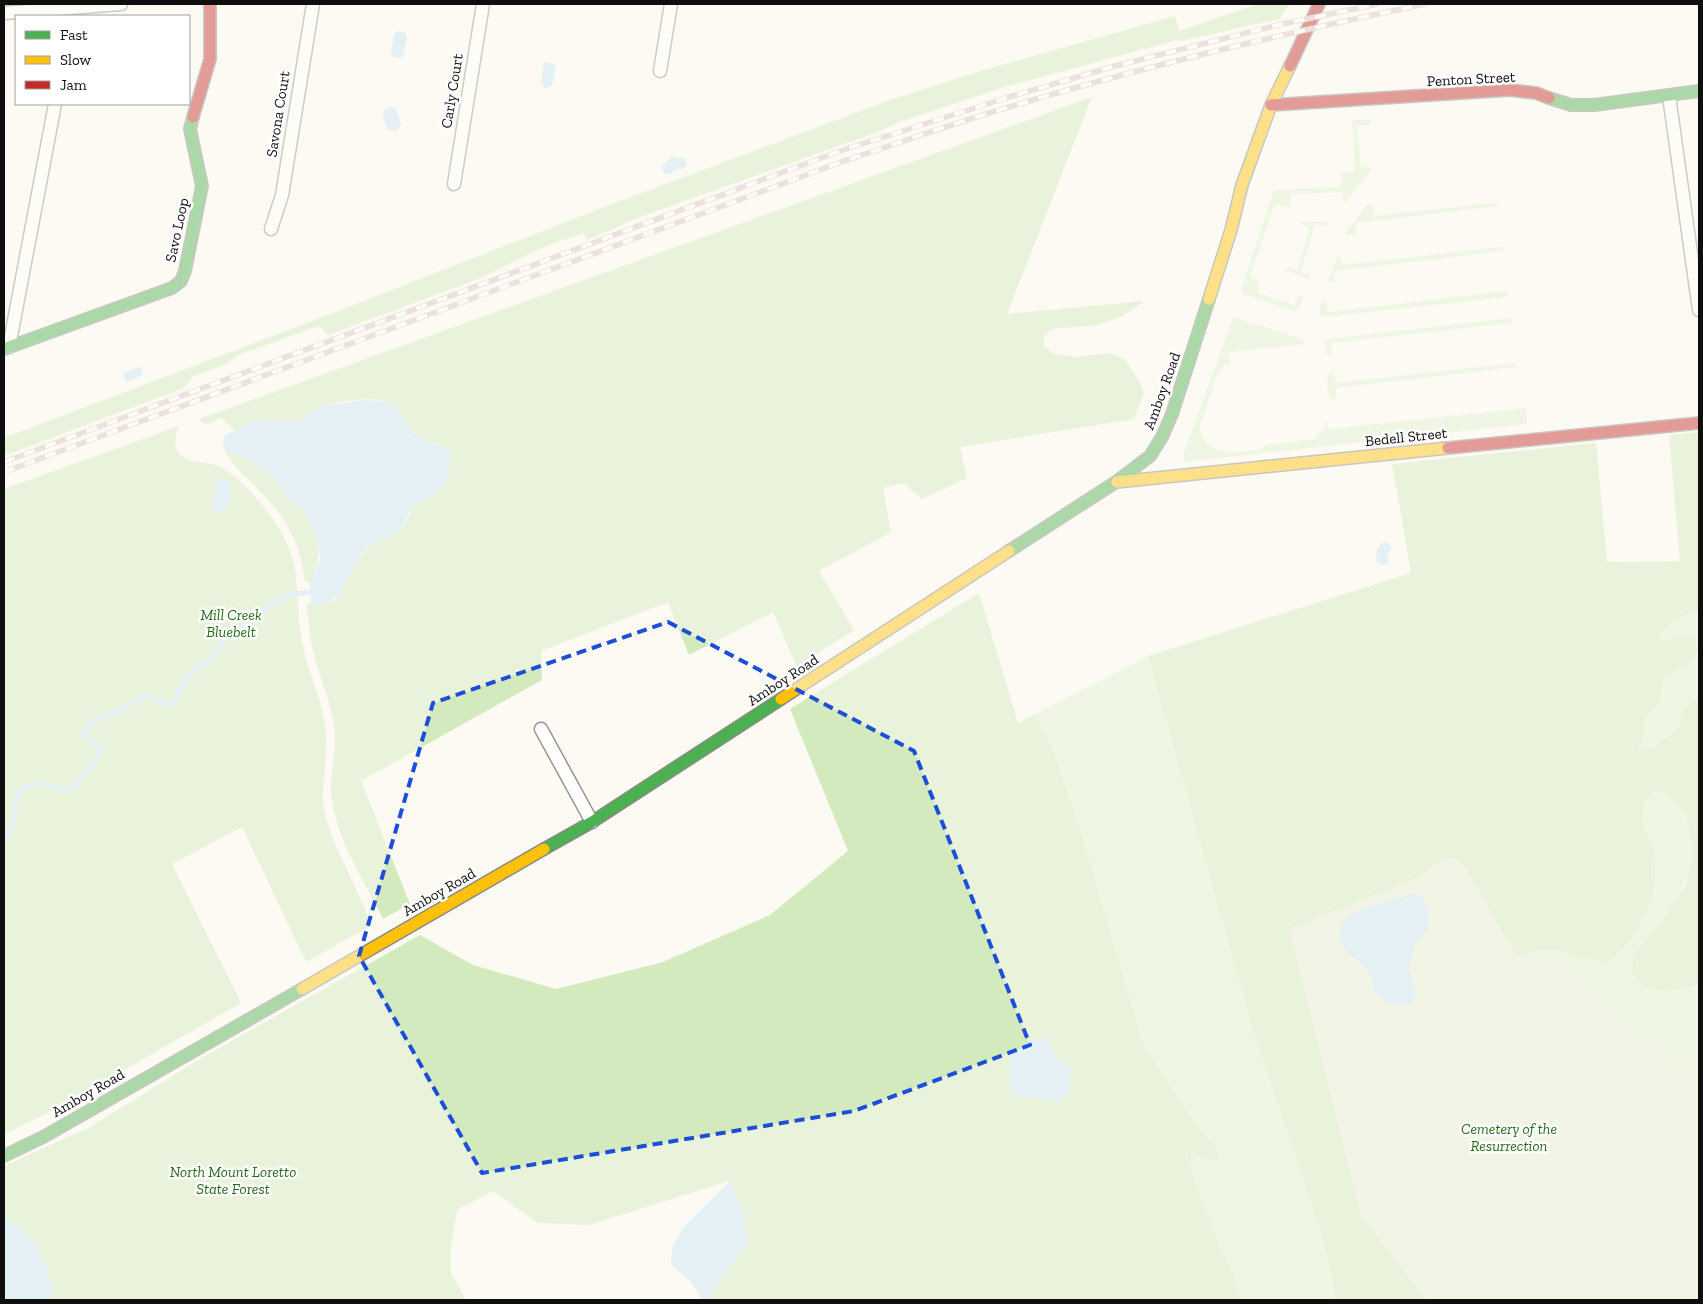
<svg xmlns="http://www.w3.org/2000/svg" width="1703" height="1304" font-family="'Zilla Slab',serif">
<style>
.green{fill:#e3f2d2}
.forest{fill:#d3eabf}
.cemetery{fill:#e7edd6}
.water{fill:#c8e4f6}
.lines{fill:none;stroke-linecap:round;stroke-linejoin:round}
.stream{stroke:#c8e4f6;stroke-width:5}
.street-casing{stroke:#959491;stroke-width:15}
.fast-casing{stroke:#8c8b87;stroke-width:14}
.slow-casing{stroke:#8c8b87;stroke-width:14}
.jam-casing{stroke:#8c8b87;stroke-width:14}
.street{stroke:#fffefd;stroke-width:12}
.fast{stroke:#4caf50;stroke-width:11}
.slow{stroke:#ffc107;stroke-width:11}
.jam{stroke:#c62828;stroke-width:11}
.rail-casing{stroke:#d8c4c3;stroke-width:5.5}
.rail{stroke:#fff;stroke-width:4;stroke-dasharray:11;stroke-linecap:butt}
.marked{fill:none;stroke:#1d4ed8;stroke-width:4;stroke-dasharray:10 6;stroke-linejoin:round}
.labels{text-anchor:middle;stroke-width:5;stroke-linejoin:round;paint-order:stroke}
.street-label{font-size:15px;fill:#0e0e0e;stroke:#fff}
.park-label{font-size:15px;font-style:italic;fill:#28681b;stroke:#fff}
</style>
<rect width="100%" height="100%" fill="#fcfaf2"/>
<path class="green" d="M 1352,120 L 1371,120 L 1369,125 L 1357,126 L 1361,167 L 1370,167 L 1371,170 L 1345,203 L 1343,201 L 1342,192 L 1291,194 L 1290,208 L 1275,204 L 1250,277 L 1260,282 L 1258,293 L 1294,305 L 1298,296 L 1302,295 L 1303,300 L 1299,309 L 1295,311 L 1243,294 L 1241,290 L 1272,195 L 1275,190 L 1341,187 L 1341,172 L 1355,171 Z
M 1493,203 L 1498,203 L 1499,206 L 1356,223 L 1357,234 L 1347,235 L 1345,234 L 1368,204 L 1373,205 L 1375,216 Z
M 1301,222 L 1327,221 L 1329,223 L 1327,226 L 1315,224 L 1301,272 L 1309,275 L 1309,279 L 1284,270 L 1288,268 L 1297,270 L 1310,228 L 1300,224 Z
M 1498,247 L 1503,247 L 1504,251 L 1335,271 L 1335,282 L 1329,282 L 1328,281 L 1338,254 L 1340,256 L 1342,265 Z
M 1507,291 L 1509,295 L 1507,297 L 1326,317 L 1320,314 L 1320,304 L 1323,301 L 1326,303 L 1328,312 Z
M 1233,317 L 1302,339 L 1306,344 L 1229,352 L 1230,364 L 1224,366 L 1218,373 L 1200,425 L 1201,434 L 1204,440 L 1211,447 L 1229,453 L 1259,450 L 1265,445 L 1314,439 L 1324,428 L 1326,419 L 1329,429 L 1526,408 L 1527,424 L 1185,462 L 1183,456 Z
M 1510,318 L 1512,319 L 1511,323 L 1332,343 L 1331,354 L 1327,355 L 1325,352 L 1324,342 L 1328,339 Z
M 1514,363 L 1517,364 L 1517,367 L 1336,388 L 1336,399 L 1331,400 C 1327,394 1325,378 1330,372 L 1334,375 L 1336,383 Z
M 1699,610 L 1699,698 L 1686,707 L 1678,727 L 1665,739 L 1638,753 L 1644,735 L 1645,718 L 1659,704 L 1664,675 L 1687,667 L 1682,636 L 1668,642 L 1660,639 L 1659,633 L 1670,623 Z
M 1148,656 L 1254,1034 L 1320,1229 L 1332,1278 L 1334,1300 L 1240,1300 L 1239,1286 L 1224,1256 L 1191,1172 L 1192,1150 L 1203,1158 L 1210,1139 L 1184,1107 L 1143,1043 L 1081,832 L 1052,746 L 1035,714 Z
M 1654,791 C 1659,792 1665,793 1669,795 C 1678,799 1686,818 1689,827 C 1702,879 1666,920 1633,956 L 1690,989 L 1699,984 L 1699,1062 L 1668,1062 L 1561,964 L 1516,956 L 1534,951 L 1564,951 L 1582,958 L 1608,963 L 1631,939 L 1643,922 L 1655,873 L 1653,847 L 1644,827 L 1644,812 L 1648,796 Z"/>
<path class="forest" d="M 1258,4 L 1289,4 L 1279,19 L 1180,41 L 1177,40 L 1001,88 L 899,122 L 883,130 C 803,159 723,187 643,216 C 624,223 606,233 587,240 L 583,233 L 541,248 L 481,278 L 328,335 L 319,326 L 238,355 L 225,365 L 193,376 L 184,388 L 4,456 L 4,438 L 351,306 L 612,204 L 890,100 L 984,70 L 1175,16 L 1179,31 Z
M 1092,97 L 1007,314 L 1145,301 L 1121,317 L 1097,325 L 1051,329 L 1044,337 L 1044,347 L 1054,354 L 1077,357 L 1110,353 L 1124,359 L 1140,382 L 1144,393 L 1134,419 L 960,447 L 967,478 L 922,499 L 903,483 L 883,488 L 891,532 L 819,571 L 854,630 L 797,667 L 773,612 L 689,655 L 668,602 L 541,651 L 542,680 L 361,781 L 410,904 L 383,919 C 363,878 333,835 331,789 C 331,767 337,746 334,724 C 329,697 318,673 312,647 C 309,633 309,619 306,605 L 311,602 L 318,606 L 335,600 L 341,593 L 353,566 L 364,552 L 374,543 L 396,534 L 403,527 L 412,510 L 423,500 L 439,490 L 450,467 L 442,446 C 433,442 421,439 414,432 C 401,420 403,407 382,401 C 369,397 333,402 321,407 C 310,412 302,421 290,422 C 284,423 277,421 271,420 C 257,419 247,423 234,430 L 222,418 C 215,420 213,424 206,425 L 199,419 Z
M 179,426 C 175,435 172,449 182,456 C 191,464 207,461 218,466 C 243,476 281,525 290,551 C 300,578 296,608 301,636 C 306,670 324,701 326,735 C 328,760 320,785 324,810 C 328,829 336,846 344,863 C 353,884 363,904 372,925 L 306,962 L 242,827 L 172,864 L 241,1003 L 73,1099 L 4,1135 L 4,489 Z
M 1699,432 L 1699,610 L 1670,623 L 1659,634 L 1660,639 L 1668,642 L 1682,636 L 1695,636 L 1697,651 L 1687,667 L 1664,675 L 1659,704 L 1645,718 L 1644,735 L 1638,752 L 1652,747 L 1665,739 L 1678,727 L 1686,707 L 1699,698 L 1699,984 C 1687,991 1656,993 1643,985 C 1639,982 1635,975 1632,972 L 1633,956 L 1667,915 L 1686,885 L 1692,857 L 1691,838 L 1686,816 L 1671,796 L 1654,791 C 1644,799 1641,816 1645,829 C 1647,835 1651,841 1653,847 C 1655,855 1655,866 1655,874 C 1654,910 1635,940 1608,963 L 1582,958 L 1564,951 L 1534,951 L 1516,956 L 1464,866 C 1444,851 1436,865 1420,877 L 1360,1214 L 1427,1300 L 1334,1300 L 1332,1278 L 1320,1229 L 1254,1034 L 1148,656 L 1411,573 L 1392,464 L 1596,443 L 1607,562 L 1680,561 L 1669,435 Z
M 225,450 C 242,457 261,465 275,477 C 282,483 283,494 289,500 C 292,504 298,505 301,509 C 321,532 324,556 310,583 L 305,581 C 298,536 286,518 255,486 C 244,475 231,465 225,450 Z
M 979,593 L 1018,723 L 1035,714 L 1052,746 L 1081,832 L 1143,1043 L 1184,1107 L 1220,1153 L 1215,1162 L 1203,1158 L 1192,1150 L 1191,1172 L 1224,1256 L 1239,1286 L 1240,1300 L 708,1300 L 724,1274 L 743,1210 L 729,1181 L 589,1225 L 538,1223 L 493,1191 L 457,1210 L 451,1246 L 451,1273 L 466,1300 L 53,1300 C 51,1281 45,1255 32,1240 C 24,1231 14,1224 4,1217 L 4,1166 L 90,1127 L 203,1057 L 420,935 L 473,965 L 556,989 L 663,962 L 770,915 L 848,851 L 790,709 Z"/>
<path class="cemetery" d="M 1445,859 L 1456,859 L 1464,866 L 1516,956 L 1561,964 L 1668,1062 L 1699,1062 L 1699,1300 L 1427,1300 L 1360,1214 L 1290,929 L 1420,877 L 1435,864 Z"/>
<path class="water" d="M 398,31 L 404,32 L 407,36 L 403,56 L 400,58 L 394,57 L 391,54 L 394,34 Z
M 544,62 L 556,64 L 552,86 L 548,86 L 548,88 L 544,88 L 544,85 L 541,84 Z
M 389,107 L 395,109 L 401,122 L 400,126 L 395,131 L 387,129 L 383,117 L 384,111 Z
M 672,157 L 684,158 L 687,165 L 682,169 L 675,169 L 670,174 L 664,174 L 662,166 Z
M 140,367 L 143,375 L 126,382 L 123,374 Z
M 364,400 C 381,401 395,401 404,418 C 407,424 411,431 416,434 C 426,441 438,444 449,450 C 453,462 448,480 440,489 C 432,498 419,501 412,509 C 406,516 405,526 398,532 C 387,541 373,541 362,553 C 343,576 351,597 318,606 L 311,602 L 310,583 L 316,571 L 320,559 L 318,543 L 311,523 L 300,507 L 288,500 L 276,478 L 247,459 L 225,450 L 223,447 L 224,437 L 250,421 L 267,420 L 289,422 L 302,419 L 312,411 L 324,406 Z
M 221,479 L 227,480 L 231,484 C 232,495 230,511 217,513 L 211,510 C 211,505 215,502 216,498 C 217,491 214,487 217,480 Z
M 1383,542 L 1389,543 L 1392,548 L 1387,555 L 1388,562 L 1382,565 L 1376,561 L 1377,550 Z
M 1409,894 L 1421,895 C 1426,903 1431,917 1428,927 C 1425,936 1416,941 1413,950 C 1412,956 1409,962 1409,969 C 1409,978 1421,993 1413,1002 C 1410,1005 1403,1005 1399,1005 C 1387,1005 1377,996 1373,986 C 1371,982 1372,978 1370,975 C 1360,955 1334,954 1342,925 C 1346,909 1394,901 1409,894 Z
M 1047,1037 L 1054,1056 L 1071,1068 L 1069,1094 L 1056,1102 L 1011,1094 L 1009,1060 L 1027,1041 Z
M 730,1181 L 743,1210 L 748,1242 L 724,1274 L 708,1300 L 702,1300 L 691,1282 L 671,1264 L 672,1249 L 684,1227 Z
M 4,1217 C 14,1224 24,1231 32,1240 C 45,1255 51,1281 53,1300 L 4,1300 Z"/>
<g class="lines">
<path class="stream" d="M 4,841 C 19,829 7,799 27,787 C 45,776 59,796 75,786 C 80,782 84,775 87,771 C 93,763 99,757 100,748 L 93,742 L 86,739 L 83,735 L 85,729 L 93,721 L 107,716 L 143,697 L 152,697 L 167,705 L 173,704 L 187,676 L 210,659 L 226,638 L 276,601 L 288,595 L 311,592"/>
<defs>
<path id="street" d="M 4,13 L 121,4
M 660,71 L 671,4
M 1669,96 L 1699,310
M 454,184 L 483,4
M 271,229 L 282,195 L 313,4
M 9,347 L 55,104
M 541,729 L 592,822"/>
<path id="fast" d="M 1549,98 L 1571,105 L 1594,105 L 1699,91
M 4,349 L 172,288 L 181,281 L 185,271 L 202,186 L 190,129 L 193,117
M 1009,551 L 1116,482 L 1150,456 L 1162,437 L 1172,414 L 1209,299
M 544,849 L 592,822 L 781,699
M 4,1156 L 45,1136 L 302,989"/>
<path id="slow" d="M 1209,299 L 1231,230 L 1242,185 L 1271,105 L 1290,66
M 1117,482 L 1448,448
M 781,699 L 1009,551
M 302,989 L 544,849"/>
<path id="jam" d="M 1290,66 L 1319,4
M 1271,105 L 1510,90 L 1536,93 L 1549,98
M 193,117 L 210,59 L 210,4
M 1448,448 L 1699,423"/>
</defs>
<use href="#street" class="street-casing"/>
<use href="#fast" class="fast-casing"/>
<use href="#slow" class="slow-casing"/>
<use href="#jam" class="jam-casing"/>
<use href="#street" class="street"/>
<use href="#fast" class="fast"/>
<use href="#slow" class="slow"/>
<use href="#jam" class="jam"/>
<defs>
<path id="rail" d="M 4,462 L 840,151 L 1006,98 L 1115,66 L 1278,25 L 1377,4
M 4,472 L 844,161 C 899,143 954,123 1009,107 C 1146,66 1285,33 1425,4"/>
</defs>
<use href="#rail" class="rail-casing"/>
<use href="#rail" class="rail"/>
</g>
<path d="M0 0H1703V1304H0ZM 668,622 L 914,751 L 1030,1045 L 854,1111 L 482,1173 L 359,956 L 433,703 Z" fill="#fcfaf2" fill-opacity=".55" fill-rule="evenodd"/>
<path class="marked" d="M 668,622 L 914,751 L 1030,1045 L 854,1111 L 482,1173 L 359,956 L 433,703 Z"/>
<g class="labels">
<g class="street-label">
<text transform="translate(1471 79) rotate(-3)" y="5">Penton Street</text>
<text transform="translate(452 91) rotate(-81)" y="5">Carly Court</text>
<text transform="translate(278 114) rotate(-81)" y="5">Savona Court</text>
<text transform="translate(177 230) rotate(-78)" y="5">Savo Loop</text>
<text transform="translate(1162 391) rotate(-70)" y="5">Amboy Road</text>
<text transform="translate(1406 437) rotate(-6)" y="5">Bedell Street</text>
<text transform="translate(783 680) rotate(-33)" y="5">Amboy Road</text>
<text transform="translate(439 892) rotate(-30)" y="5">Amboy Road</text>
<text transform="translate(88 1093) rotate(-30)" y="5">Amboy Road</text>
</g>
<g class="park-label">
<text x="231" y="620">Mill Creek<tspan x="231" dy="17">Bluebelt</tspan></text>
<text x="1509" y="1134">Cemetery of the<tspan x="1509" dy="17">Resurrection</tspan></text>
<text x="233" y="1177">North Mount Loretto<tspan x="233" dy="17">State Forest</tspan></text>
</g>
</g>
<rect width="1703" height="1304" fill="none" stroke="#0e0e0e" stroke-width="10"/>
<rect x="15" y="15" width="175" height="90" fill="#ffffff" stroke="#9f9f9f"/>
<rect x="25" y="31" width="25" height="8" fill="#4caf50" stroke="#9f9f9f"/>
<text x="60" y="40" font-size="15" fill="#0e0e0e">Fast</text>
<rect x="25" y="56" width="25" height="8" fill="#ffc107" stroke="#9f9f9f"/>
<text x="60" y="65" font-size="15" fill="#0e0e0e">Slow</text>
<rect x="25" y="81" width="25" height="8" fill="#c62828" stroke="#9f9f9f"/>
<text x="60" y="90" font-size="15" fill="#0e0e0e">Jam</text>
</svg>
